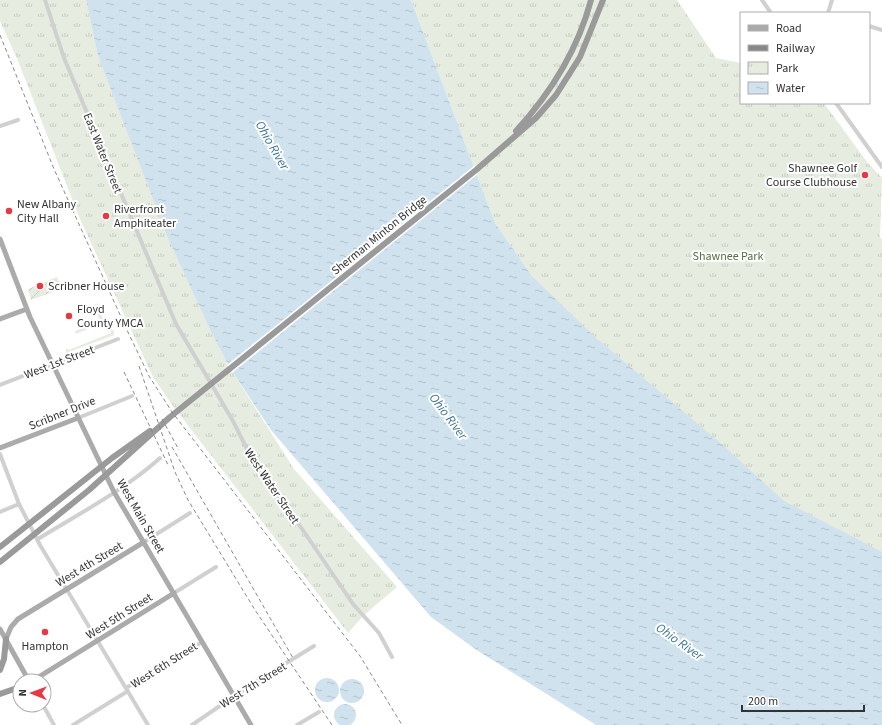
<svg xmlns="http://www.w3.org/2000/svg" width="882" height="725" font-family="'Source Sans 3',sans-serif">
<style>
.grass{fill:#e6ecdf}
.park{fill:url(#park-tufts)}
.garden{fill:url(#garden-furrows)}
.water{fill:url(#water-ripples)}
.pier{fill:#fff}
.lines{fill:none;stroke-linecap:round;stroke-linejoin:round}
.minor{stroke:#d0d0d0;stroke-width:4}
.major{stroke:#ababab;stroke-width:5}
.highway{stroke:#9a9a9a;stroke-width:6}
.rail{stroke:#888;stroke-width:1;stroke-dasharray:4 3;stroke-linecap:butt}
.poi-dot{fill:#e63946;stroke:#fff;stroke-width:1.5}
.labels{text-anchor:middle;stroke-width:4;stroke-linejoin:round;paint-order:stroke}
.street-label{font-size:12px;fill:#333;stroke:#fff}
.poi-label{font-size:12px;fill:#333;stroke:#fff;text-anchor:start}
.park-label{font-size:12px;fill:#56703f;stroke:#fff}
.water-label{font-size:13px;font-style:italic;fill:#3f7597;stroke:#fff}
</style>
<defs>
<pattern id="park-tufts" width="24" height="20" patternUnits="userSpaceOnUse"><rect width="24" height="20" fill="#e6ecdf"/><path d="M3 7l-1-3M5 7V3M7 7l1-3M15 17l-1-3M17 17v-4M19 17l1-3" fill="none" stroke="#c6cbc0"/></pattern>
<pattern id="garden-furrows" width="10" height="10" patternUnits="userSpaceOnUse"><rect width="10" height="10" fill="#e6ecdf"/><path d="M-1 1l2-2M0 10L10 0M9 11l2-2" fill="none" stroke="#c6cbc0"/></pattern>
<pattern id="water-ripples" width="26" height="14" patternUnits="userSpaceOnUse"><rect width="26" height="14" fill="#cfe2ee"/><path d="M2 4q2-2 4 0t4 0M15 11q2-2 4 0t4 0" fill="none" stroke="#b2c2cd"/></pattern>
</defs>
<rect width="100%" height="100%" fill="#fff"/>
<path class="grass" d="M 96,300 L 104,322 L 76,334 L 75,331 L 84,328 L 83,325 L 99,319 L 97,313 L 99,312 L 94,305 L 97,304 Z
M 111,329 L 114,331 L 114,335 L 66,353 L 66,348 L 69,350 L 111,333 Z"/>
<path class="park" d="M 0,0 L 86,0 L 98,56 L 173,248 L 211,332 L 230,368 L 294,469 L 397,587 L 363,616 L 348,633 L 173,406 L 153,377 L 80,219 L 18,61 L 0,21 Z
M 411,0 L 677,0 L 716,58 L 741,63 L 741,103 L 824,103 L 867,162 L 882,178 L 880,237 L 882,240 L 882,553 L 840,536 L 750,482 L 661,408 L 532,276 L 495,223 Z"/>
<path class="garden" d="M 57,277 L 61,289 L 31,300 L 28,289 Z"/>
<path class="water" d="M 86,0 L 411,0 L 495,223 L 532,276 L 595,337 L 718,441 L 784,501 L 882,552 L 882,725 L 596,725 L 478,651 L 431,617 L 271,430 L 230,368 L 211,332 L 168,238 L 98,56 Z
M315 690a12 12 0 1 1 24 0a12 12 0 1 1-24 0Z
M340 691a12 12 0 1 1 24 0a12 12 0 1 1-24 0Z
M334 715a11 11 0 1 1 22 0a11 11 0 1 1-22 0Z"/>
<path class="pier" d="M 475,165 L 478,174 L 232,373 L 227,365 Z"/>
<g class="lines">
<path class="minor" d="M 45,0 L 64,58 L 176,324 L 233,421 L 254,463 L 296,520 L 353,604 L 379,633 L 392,657
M 762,0 L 771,13
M 828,13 L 832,0
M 869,26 L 882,30
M 836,103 L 882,167
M 0,126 L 18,120
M 0,385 L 118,339
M 78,418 L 132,396
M 0,454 L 19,504 L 40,545 L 148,725
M 0,512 L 19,504
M 38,539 C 77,515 126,489 160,458
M 144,542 L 190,513
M 174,593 L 216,567
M 126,688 L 202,642
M 43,705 L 54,725
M 73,725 L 128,691
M 192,725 L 249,686 L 314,646
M 297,725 L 319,712"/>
<path class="major" d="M 0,239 L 30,317 L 114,492 L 251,725
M 0,319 L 27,309
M 0,448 L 78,418
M 0,629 L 29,681
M 6,639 L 11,627 L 18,619 L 144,542
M 32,681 L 174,593"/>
<path class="highway" d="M 516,131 C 550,94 578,49 591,0
M 0,547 L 112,458 L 150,431
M 0,562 L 89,490 L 170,417 L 476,170 L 536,118 L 556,95 L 580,57 L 603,0
M 0,670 L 4,659 L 6,639
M 0,694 L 20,687"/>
<path class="rail" d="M 0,35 L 54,169 L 126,328 L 149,376 L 172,412 L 360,656 L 402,725
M 139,366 L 175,472 L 188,500 L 255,610 L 332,725
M 124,372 L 169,467
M 162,419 L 179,450
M 172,447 L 293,658"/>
</g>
<g class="poi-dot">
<circle cx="865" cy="175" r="4"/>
<circle cx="9" cy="211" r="4"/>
<circle cx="106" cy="216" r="4"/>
<circle cx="40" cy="286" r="4"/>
<circle cx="69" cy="316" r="4"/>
<circle cx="45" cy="632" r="4"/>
</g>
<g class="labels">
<g class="street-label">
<text transform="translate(103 153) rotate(68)" y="4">East Water Street</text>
<text transform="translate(379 235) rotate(-39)" y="4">Sherman Minton Bridge</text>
<text transform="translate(59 362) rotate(-21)" y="4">West 1st Street</text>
<text transform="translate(62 413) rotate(-22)" y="4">Scribner Drive</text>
<text transform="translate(272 486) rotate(56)" y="4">West Water Street</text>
<text transform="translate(141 516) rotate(60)" y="4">West Main Street</text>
<text transform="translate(89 564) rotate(-31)" y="4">West 4th Street</text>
<text transform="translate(119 616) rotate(-32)" y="4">West 5th Street</text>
<text transform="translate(164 665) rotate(-32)" y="4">West 6th Street</text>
<text transform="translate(253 685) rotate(-32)" y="4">West 7th Street</text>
</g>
<g class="poi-label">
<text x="857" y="172" text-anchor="end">Shawnee Golf<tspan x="857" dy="14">Course Clubhouse</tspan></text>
<text x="17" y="208">New Albany<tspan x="17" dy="14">City Hall</tspan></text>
<text x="114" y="213">Riverfront<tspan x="114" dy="14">Amphiteater</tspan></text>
<text x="48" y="290">Scribner House</text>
<text x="77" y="313">Floyd<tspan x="77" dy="14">County YMCA</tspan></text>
<text x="45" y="650" text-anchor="middle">Hampton</text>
</g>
<g class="park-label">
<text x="728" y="260">Shawnee Park</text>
</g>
<g class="water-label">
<text transform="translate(273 145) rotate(60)" y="5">Ohio River</text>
<text transform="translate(449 416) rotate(53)" y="5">Ohio River</text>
<text transform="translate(680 641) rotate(35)" y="5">Ohio River</text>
</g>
</g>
<rect x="740" y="12" width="130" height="92" fill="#ffffff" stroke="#adadad"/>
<rect x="748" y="25" width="20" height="6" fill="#ababab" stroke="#adadad"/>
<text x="776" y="32" font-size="12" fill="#333333">Road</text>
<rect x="748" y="45" width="20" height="6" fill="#888888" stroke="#adadad"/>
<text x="776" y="52" font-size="12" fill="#333333">Railway</text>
<rect x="748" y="62" width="20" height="12" fill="url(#park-tufts)" stroke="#adadad"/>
<text x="776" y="72" font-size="12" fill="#333333">Park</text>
<rect x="748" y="82" width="20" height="12" fill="url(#water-ripples)" stroke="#adadad"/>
<text x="776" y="92" font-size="12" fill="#333333">Water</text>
<g transform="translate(32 693) rotate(271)"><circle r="19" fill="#ffffff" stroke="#adadad"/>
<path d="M0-3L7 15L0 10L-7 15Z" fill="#e63946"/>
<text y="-6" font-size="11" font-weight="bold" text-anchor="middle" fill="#333333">N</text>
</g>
<path d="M742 705v6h122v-6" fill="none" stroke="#333333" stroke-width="2"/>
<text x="748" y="705" font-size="12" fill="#333333" stroke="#ffffff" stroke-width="3" paint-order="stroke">200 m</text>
</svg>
